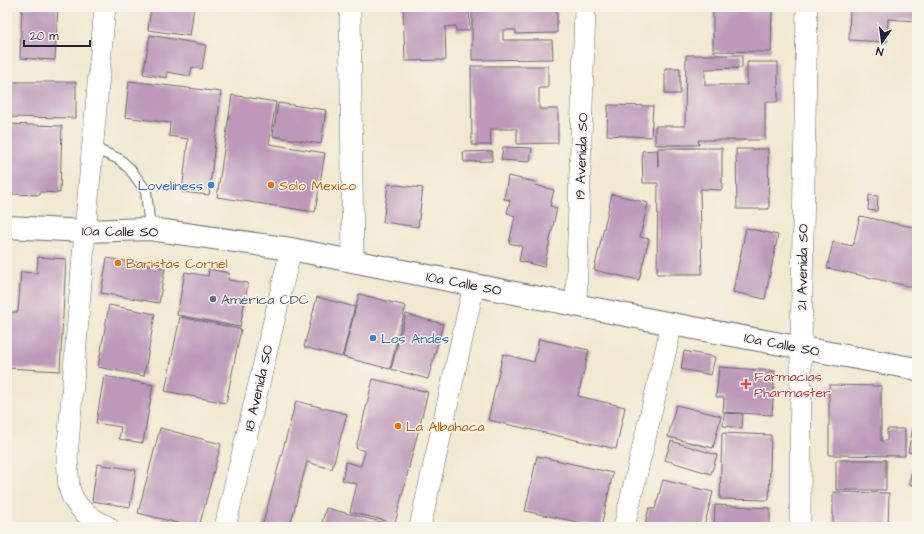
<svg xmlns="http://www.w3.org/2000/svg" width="924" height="534" font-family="'Architects Daughter',sans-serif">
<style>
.building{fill:#bd98b9}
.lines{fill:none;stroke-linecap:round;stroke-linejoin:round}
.lane-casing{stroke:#6a676f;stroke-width:12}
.street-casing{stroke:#6a676f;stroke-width:22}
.secondary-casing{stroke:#6a676f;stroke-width:24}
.lane{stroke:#fff;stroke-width:10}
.street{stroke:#fff;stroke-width:21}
.secondary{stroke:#fff;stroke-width:22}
.shop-dot{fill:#3f7fe0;stroke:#f7f3e8;stroke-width:1.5}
.food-dot{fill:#e8710a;stroke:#f7f3e8;stroke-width:1.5}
.service-dot{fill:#5c6f8a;stroke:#f7f3e8;stroke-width:1.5}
.health-dot{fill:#e0444e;stroke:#f7f3e8;stroke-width:1.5}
.labels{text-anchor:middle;stroke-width:3;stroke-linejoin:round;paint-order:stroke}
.street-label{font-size:14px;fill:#22223b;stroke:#f7f3e8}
.shop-label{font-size:14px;fill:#366cbe;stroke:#f7f3e8;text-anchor:end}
.food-label{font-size:14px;fill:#c56008;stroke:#f7f3e8;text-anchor:start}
.service-label{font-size:14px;fill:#4e5e75;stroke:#f7f3e8;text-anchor:start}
.health-label{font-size:14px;fill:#be3a42;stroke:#f7f3e8;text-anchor:start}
</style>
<rect width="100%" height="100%" fill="#f7f3e8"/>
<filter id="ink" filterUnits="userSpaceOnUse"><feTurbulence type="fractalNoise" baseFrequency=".025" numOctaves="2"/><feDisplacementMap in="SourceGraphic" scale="8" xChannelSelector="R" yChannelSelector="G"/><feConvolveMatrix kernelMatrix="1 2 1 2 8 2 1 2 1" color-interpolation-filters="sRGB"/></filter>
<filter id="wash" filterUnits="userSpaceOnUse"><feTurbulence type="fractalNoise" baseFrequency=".012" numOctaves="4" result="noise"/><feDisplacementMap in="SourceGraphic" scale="16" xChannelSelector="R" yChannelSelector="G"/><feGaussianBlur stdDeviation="0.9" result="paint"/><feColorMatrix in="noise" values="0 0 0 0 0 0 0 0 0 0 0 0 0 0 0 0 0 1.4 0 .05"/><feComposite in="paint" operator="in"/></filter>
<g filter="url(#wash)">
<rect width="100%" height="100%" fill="#f0e8d0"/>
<g id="blocks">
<path class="building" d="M 22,7 L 58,7 L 55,60 L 20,58 Z
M 151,7 L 194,7 L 190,36 L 148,30 Z
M 403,7 L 469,7 L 470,30 L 456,31 L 456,26 L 445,27 L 446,60 L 405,61 Z
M 472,7 L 557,7 L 557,33 L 516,34 L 516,30 L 503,30 L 503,40 L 552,40 L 553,59 L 472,60 Z
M 713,7 L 772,7 L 771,52 L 713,51 Z
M 850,7 L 916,7 L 915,21 L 888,19 L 887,42 L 849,40 Z
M 150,35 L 206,45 L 202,69 L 192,67 L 190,76 L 167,72 L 167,78 L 143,74 Z
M 686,55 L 742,55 L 742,68 L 705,69 L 705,85 L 747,85 L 747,62 L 778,62 L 778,102 L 765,102 L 765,140 L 698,140 L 699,145 L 655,145 L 655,126 L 685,126 Z
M 471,66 L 548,66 L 548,88 L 539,88 L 539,109 L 558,109 L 558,143 L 517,144 L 517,129 L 490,129 L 491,145 L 472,145 Z
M 665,68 L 680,68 L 680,94 L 665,94 Z
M 129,81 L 221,92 L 209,195 L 182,192 L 188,139 L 169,136 L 170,123 L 125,117 Z
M 7,82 L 76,82 L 76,118 L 7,117 Z
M 232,95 L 276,102 L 269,144 L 325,153 L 315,212 L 217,197 Z
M 278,103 L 326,110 L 321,144 L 273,136 Z
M 608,105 L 653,106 L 651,137 L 607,135 Z
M 7,124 L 62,126 L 60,193 L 40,192 L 40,195 L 10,194 L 10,191 L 7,191 Z
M 503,147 L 532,148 L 530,162 L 501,160 Z
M 658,148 L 722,148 L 722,190 L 700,189 L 702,274 L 657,274 L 658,183 L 643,183 L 642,151 L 657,150 L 658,167 Z
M 736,149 L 768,149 L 769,209 L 737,209 Z
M 492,151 L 492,161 L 464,162 L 463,152 Z
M 508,176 L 536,182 L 535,185 L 554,190 L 550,206 L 557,208 L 544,267 L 519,261 L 522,246 L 509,243 L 515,216 L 507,213 L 510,200 L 504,199 Z
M 388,184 L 423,188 L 418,227 L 383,222 Z
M 612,194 L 648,203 L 640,237 L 649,239 L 639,280 L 594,270 Z
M 869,195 L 878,196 L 877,211 L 868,210 Z
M 860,216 L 917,228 L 917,288 L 827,268 L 833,242 L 853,246 Z
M 746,228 L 778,235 L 765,299 L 733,292 Z
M 38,257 L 66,259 L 60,371 L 7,368 L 7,312 L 18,312 L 21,272 L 37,273 Z
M 107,258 L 165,268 L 159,303 L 101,293 Z
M 209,269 L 229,273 L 228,280 L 248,283 L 240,327 L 177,315 L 185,272 L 208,276 Z
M 359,294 L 406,306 L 390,369 L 343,357 Z
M 317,297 L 355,307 L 342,357 L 304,347 Z
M 109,305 L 155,314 L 144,376 L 98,367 Z
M 406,314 L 443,324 L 428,379 L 391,369 Z
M 180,317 L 241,329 L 226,403 L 165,391 Z
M 539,339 L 589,350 L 578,396 L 625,407 L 616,449 L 488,420 L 503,354 L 534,362 Z
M 684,351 L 715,357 L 711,375 L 681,369 Z
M 719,367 L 775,371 L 772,415 L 723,412 L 724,397 L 716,397 Z
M 104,376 L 153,385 L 143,443 L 119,439 L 121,427 L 96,423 Z
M 373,379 L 428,392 L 395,523 L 350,512 L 357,484 L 342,480 L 346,462 L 361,466 L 365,451 L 356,448 Z
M 829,385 L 881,386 L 881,441 L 887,441 L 887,429 L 905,429 L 905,456 L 829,455 Z
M 296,401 L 347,414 L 332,469 L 307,462 L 290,526 L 293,527 L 262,527 Z
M 676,405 L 721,416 L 713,448 L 668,437 Z
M 916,411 L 917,411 L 917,454 L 908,452 Z
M 724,413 L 743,414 L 742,428 L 723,426 Z
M 160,428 L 221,444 L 199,527 L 194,527 L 138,513 Z
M 722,433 L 771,435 L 769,500 L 720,499 Z
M 671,441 L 717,455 L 711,474 L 665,460 Z
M 537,456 L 613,473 L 601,527 L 525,511 Z
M 836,460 L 886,460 L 886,490 L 836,490 Z
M 914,462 L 917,463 L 917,486 L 909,484 Z
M 97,464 L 136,470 L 130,507 L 92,501 Z
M 663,480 L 713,492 L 704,527 L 644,527 L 649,508 L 655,509 Z
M 833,492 L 889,493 L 888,527 L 833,527 Z
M 715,505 L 770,508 L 770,527 L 722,527 L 722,525 L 714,525 Z
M 326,508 L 397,526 L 397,527 L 321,527 Z"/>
</g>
</g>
<g filter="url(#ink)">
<use href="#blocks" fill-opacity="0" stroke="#6a676f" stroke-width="1"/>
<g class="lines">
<defs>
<path id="lane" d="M 93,148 L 119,159 L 130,169 L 146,191 L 150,229"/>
<path id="street" d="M 105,7 L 85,231 L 67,458 C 68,468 68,478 69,487 C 73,507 91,519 108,527
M 350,7 L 353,261
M 576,304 L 585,7
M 225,527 L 291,249
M 420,527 L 474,285
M 624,527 L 672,324
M 800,527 L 801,348 L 807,7"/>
<path id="secondary" d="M 7,227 L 85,231 L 150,229 L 291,249 L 672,324 L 917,369"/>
</defs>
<use href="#lane" class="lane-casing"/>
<use href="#street" class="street-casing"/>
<use href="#secondary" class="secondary-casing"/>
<use href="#lane" class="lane"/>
<use href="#street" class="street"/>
<use href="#secondary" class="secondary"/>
</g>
</g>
<g class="shop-dot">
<circle cx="211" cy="185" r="4"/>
<circle cx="373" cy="338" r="4"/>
</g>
<g class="food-dot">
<circle cx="271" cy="185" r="4"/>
<circle cx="118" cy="263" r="4"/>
<circle cx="398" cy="426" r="4"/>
</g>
<circle class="service-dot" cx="213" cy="299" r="4"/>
<path class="health-dot" d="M744 378h4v4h4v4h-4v4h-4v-4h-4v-4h4z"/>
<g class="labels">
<g class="street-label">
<text transform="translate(581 156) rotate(-88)" y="5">19 Avenida SO</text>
<text transform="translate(120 231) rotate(1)" y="5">10a Calle SO</text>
<text transform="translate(802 267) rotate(-89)" y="5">21 Avenida SO</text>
<text transform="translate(464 283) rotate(11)" y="5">10a Calle SO</text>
<text transform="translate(782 344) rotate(11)" y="5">10a Calle SO</text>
<text transform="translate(258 388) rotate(-77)" y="5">18 Avenida SO</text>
</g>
<g class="shop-label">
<text x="203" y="190">Loveliness</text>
<text x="381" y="343" text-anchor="start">Los Andes</text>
</g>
<g class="food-label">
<text x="279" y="190">Solo Mexico</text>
<text x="126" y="268">Baristas Cornel</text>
<text x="406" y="431">La Albahaca</text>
</g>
<g class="service-label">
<text x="221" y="304">América CDC</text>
</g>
<g class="health-label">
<text x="754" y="381">Farmacias<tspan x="754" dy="16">Pharmaster</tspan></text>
</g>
</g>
<rect width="924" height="534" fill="none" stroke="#f7f3e8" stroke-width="24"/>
<g transform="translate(882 42) rotate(194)" stroke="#f7f3e8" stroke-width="3" paint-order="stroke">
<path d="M0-3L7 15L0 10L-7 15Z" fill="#22223b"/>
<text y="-6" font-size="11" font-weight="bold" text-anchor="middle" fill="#22223b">N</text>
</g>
<path d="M24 40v6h66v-6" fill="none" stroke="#22223b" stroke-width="2"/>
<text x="30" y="40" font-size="12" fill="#22223b" stroke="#f7f3e8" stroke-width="3" paint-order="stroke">20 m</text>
</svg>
